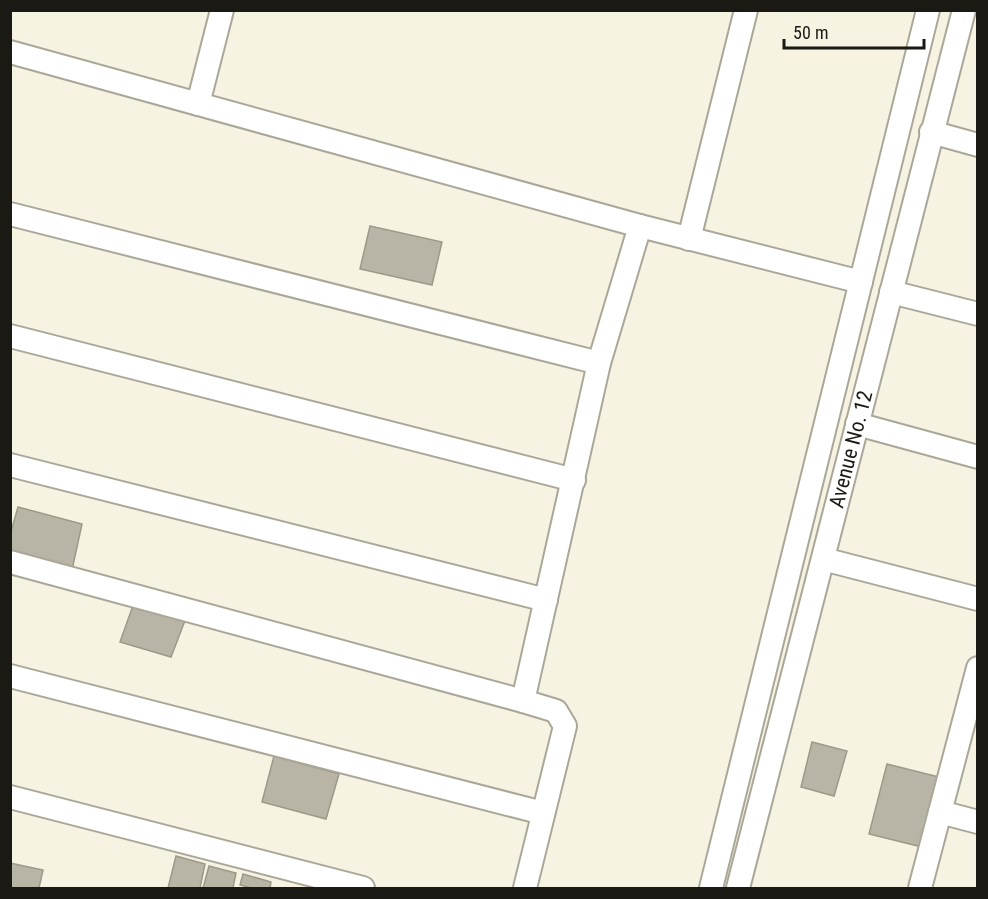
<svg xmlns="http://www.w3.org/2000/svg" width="988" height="899" font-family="'Roboto Condensed',sans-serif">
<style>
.building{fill:#b9b5a6;stroke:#9d998a;stroke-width:1.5}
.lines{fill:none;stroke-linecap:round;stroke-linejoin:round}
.minor-casing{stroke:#aba798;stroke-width:26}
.minor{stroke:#fff;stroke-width:22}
.labels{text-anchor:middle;stroke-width:5;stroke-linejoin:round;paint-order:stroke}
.street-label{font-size:21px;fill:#1a1913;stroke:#f7f3e3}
</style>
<rect width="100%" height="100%" fill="#f7f3e3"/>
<path class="building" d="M 370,226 L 442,242 L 432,285 L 360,269 Z
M 18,507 L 82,524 L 72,570 L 10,553 L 10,535 Z
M 135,600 L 186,618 L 171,657 L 120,642 Z
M 812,742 L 847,751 L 834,796 L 801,787 Z
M 274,756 L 339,774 L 326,819 L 262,802 Z
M 887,764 L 939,777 L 922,847 L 869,834 Z
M 176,856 L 205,864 L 200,888 L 168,888 Z
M 10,863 L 43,870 L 39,888 L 10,888 Z
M 209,866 L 236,873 L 233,888 L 203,888 Z
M 243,874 L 271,882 L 270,888 L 252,888 L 240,885 Z"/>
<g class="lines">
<defs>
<g id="minor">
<path d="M 10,52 L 640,226 L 861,282"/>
<path d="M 198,104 L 222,10"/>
<path d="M 931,132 L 978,145"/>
<path d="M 10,214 L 599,363"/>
<path d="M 689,239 L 746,10"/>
<path d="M 891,292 L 978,314"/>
<path d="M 10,336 L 574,480"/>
<path d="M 857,424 L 978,457"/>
<path d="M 10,465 L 546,600"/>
<path d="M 823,559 L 978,599"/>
<path d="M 10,562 L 523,701"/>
<path d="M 10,676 L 543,813"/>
<path d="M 10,797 L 363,888"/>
<path d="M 940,812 L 978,822"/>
<path d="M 525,888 L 565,726 L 556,711 L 523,701 L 599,363 L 640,226"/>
<path d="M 711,888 L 928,10"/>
<path id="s1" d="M 738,888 L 964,10"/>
<path d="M 920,888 L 978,668"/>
</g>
</defs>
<use href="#minor" class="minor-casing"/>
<use href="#minor" class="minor"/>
</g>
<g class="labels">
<g class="street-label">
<text dy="7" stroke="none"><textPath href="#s1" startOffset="453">Avenue No. 12</textPath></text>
</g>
</g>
<rect width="988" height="899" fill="none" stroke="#1a1913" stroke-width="24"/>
<path d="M784 39v9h140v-9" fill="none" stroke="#1a1913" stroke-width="3"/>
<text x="793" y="39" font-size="18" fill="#1a1913" stroke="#f7f3e3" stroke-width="4.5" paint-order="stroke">50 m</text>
</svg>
